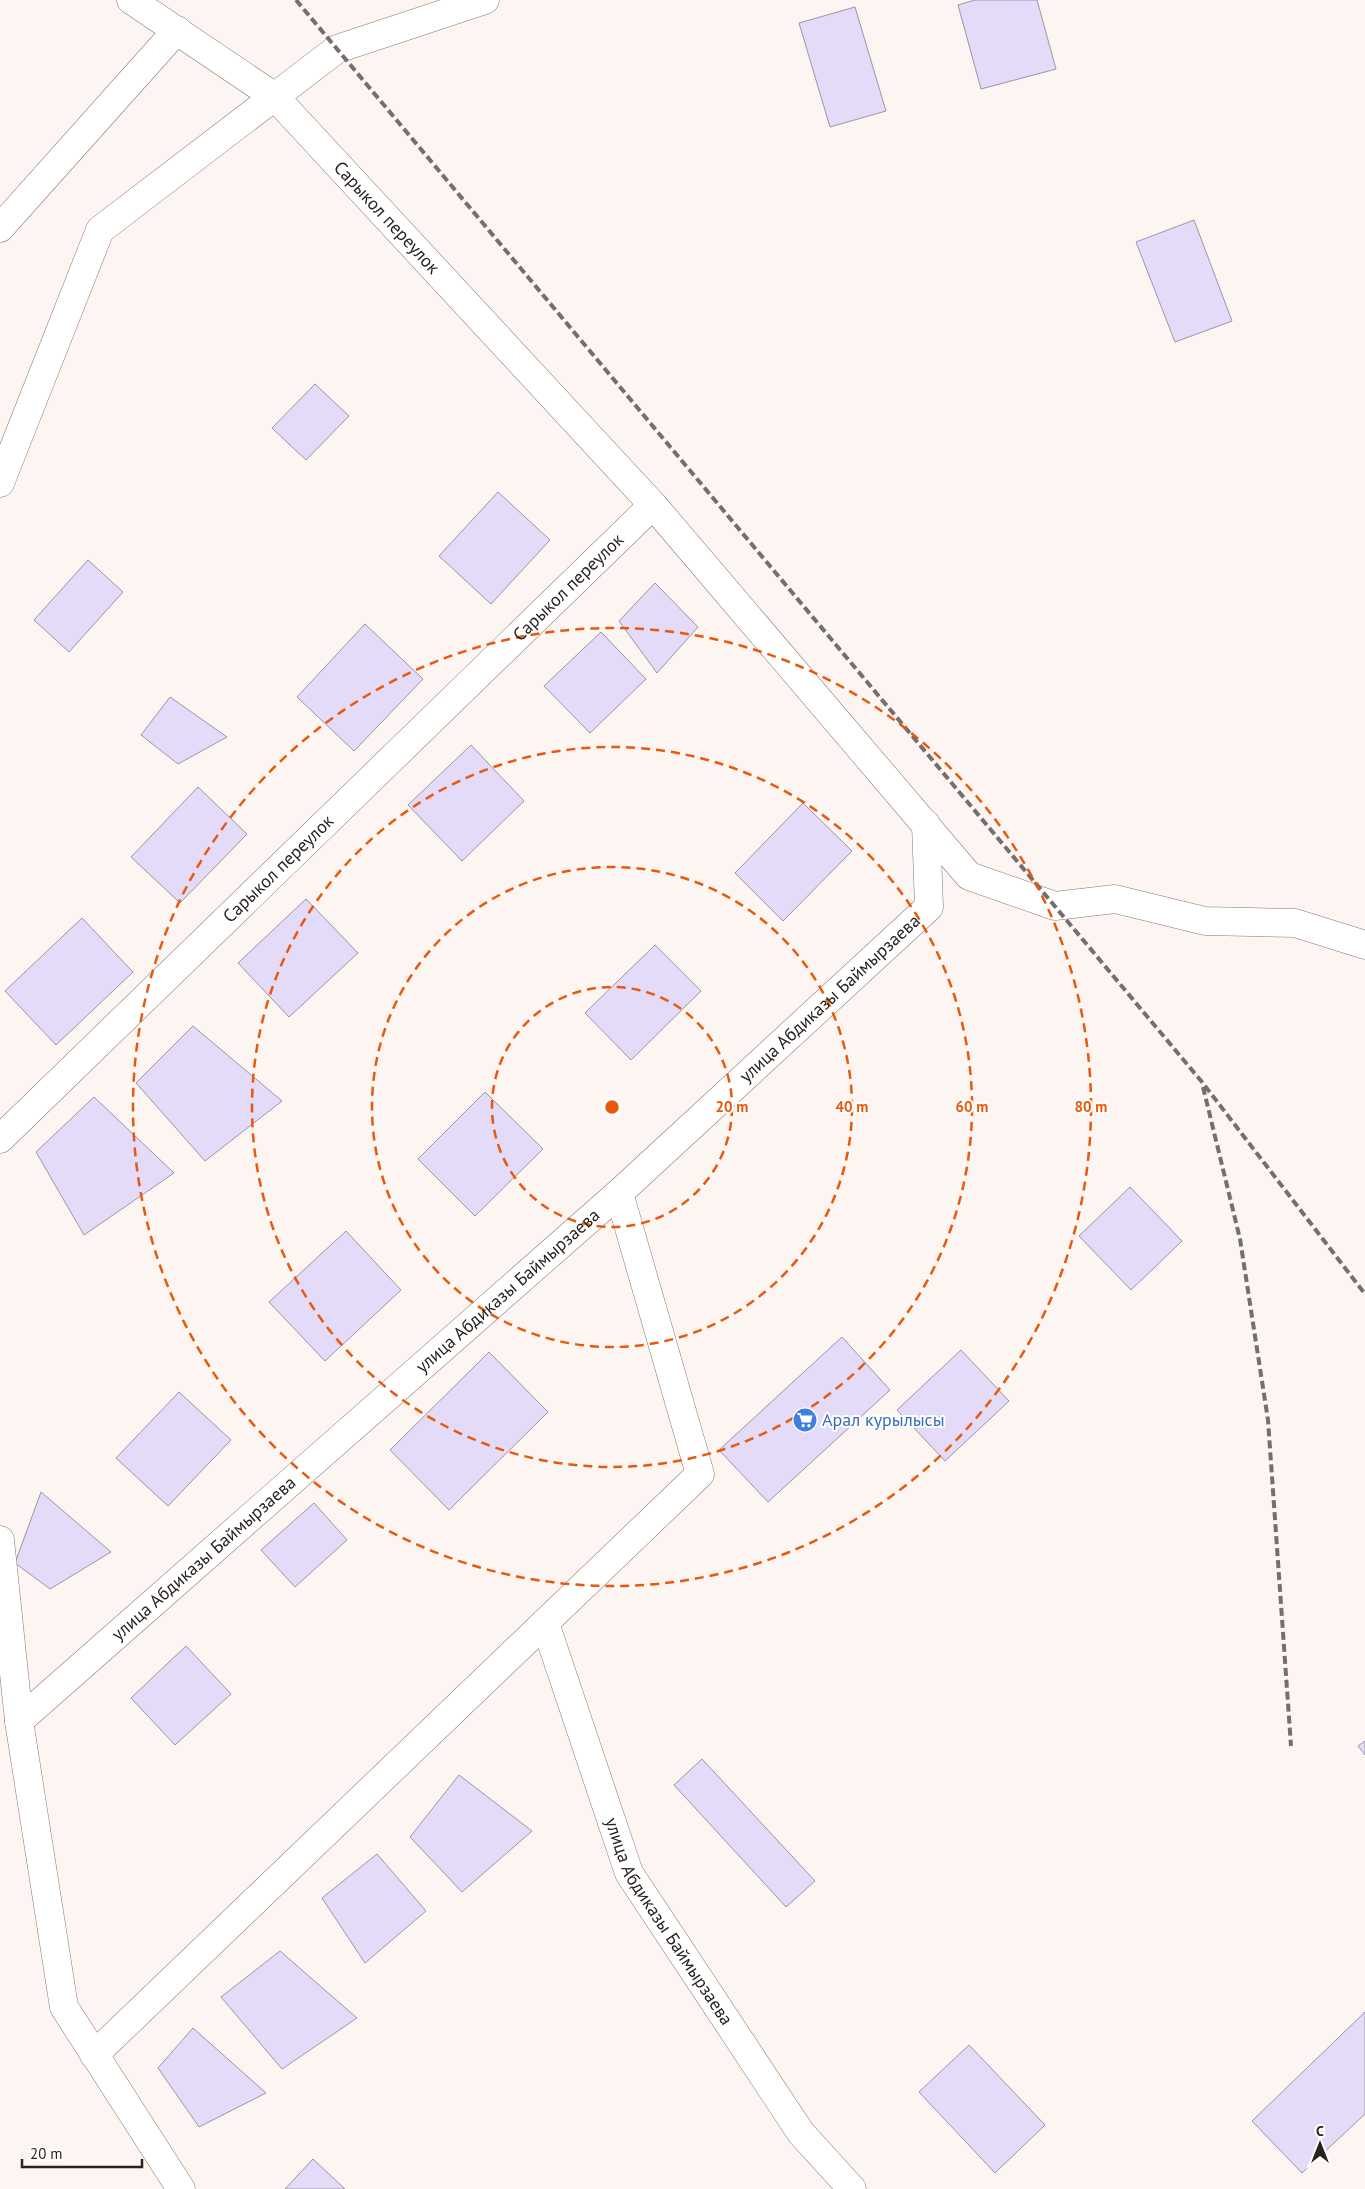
<svg xmlns="http://www.w3.org/2000/svg" width="1365" height="2189" font-family="'PT Sans',sans-serif">
<style>
.building{fill:#e3dbf7;stroke:#9a96a6}
.lines{fill:none;stroke-linecap:round;stroke-linejoin:round}
.minor-casing{stroke:#88776f;stroke-width:29}
.minor{stroke:#fff;stroke-width:28}
.rail{stroke:#756e6b;stroke-width:4;stroke-dasharray:8 4;stroke-linecap:butt}
.ring{fill:none;stroke:#e8590c;stroke-width:2.5;stroke-dasharray:9 6}
.labels{text-anchor:middle;stroke-width:4;stroke-linejoin:round;paint-order:stroke}
.street-label{font-size:18px;fill:#29221f;stroke:#fff}
.shop-label{font-size:18px;fill:#366cbe;stroke:#fff;text-anchor:start}
.centre{fill:#e8590c;stroke:#fff;stroke-width:2.5}
.ring-label{font-size:15px;text-anchor:middle;font-weight:bold;fill:#e8590c;stroke:#fff;stroke-width:4;stroke-linejoin:round;paint-order:stroke}
</style>
<rect width="100%" height="100%" fill="#fcf5f1"/>
<path class="building" d="M 975,0 L 1037,0 L 1056,69 L 981,89 L 958,5 Z
M 855,7 L 886,111 L 830,127 L 799,23 Z
M 1194,220 L 1232,321 L 1175,342 L 1136,242 Z
M 315,384 L 349,416 L 306,460 L 272,428 Z
M 498,492 L 550,540 L 491,604 L 439,556 Z
M 88,560 L 123,592 L 69,652 L 34,620 Z
M 655,583 L 698,627 L 657,673 L 619,621 Z
M 365,624 L 423,679 L 354,751 L 297,697 Z
M 601,632 L 646,679 L 590,733 L 544,686 Z
M 170,697 L 227,737 L 178,764 L 141,735 Z
M 471,745 L 524,801 L 462,861 L 408,805 Z
M 198,787 L 247,834 L 180,903 L 131,857 Z
M 803,803 L 852,851 L 783,921 L 735,873 Z
M 306,899 L 358,953 L 289,1017 L 238,963 Z
M 82,918 L 133,972 L 56,1045 L 5,991 Z
M 655,945 L 701,991 L 631,1060 L 585,1013 Z
M 193,1026 L 282,1101 L 205,1161 L 136,1083 Z
M 485,1092 L 543,1149 L 475,1216 L 418,1159 Z
M 94,1097 L 174,1173 L 84,1235 L 36,1152 Z
M 1130,1187 L 1182,1241 L 1131,1290 L 1079,1236 Z
M 346,1231 L 401,1290 L 325,1361 L 269,1302 Z
M 842,1337 L 890,1390 L 768,1502 L 719,1450 Z
M 961,1350 L 1009,1401 L 945,1461 L 897,1410 Z
M 489,1352 L 548,1412 L 449,1510 L 390,1450 Z
M 179,1392 L 231,1440 L 168,1506 L 116,1458 Z
M 41,1492 L 111,1552 L 50,1589 L 15,1563 Z
M 314,1503 L 347,1540 L 295,1587 L 261,1550 Z
M 186,1646 L 231,1694 L 175,1745 L 131,1698 Z
M 1365,1741 L 1365,1755 L 1358,1746 Z
M 702,1759 L 815,1881 L 786,1907 L 674,1785 Z
M 459,1775 L 532,1831 L 462,1892 L 410,1837 Z
M 377,1854 L 426,1911 L 365,1963 L 322,1898 Z
M 280,1951 L 357,2018 L 282,2069 L 221,1997 Z
M 1365,2012 L 1365,2114 L 1302,2173 L 1252,2121 Z
M 193,2028 L 266,2093 L 199,2127 L 158,2068 Z
M 969,2045 L 1045,2125 L 995,2173 L 919,2092 Z
M 313,2159 L 345,2189 L 285,2189 Z"/>
<g class="lines">
<defs>
<g id="minor">
<path id="s1" d="M 131,0 L 275,97 L 653,505 L 969,876 L 1055,906 L 1115,899 L 1205,921 L 1295,923 L 1365,945"/>
<path d="M 0,228 L 177,30"/>
<path d="M 0,483 L 100,230 L 337,49 L 485,0"/>
<path id="s2" d="M 0,1139 L 653,505"/>
<path d="M 0,1540 L 19,1721 L 64,2007 L 181,2189"/>
<path id="s3" d="M 545,1623 L 629,1873 L 801,2133 L 852,2189"/>
<path id="s4" d="M 19,1721 L 619,1193 L 929,907 L 926,824"/>
<path d="M 94,2055 L 700,1474 L 619,1193"/>
</g>
</defs>
<use href="#minor" class="minor-casing"/>
<use href="#minor" class="minor"/>
<path class="rail" d="M 296,0 L 1202,1082 L 1365,1294
M 1203,1087 L 1240,1239 L 1268,1420 L 1291,1746"/>
</g>
<g class="ring">
<circle cx="612" cy="1107" r="120"/>
<circle cx="612" cy="1107" r="240"/>
<circle cx="612" cy="1107" r="360"/>
<circle cx="612" cy="1107" r="479"/>
</g>
<defs>
<symbol id="supermarket-disc" viewBox="-11 -11 22 22"><circle r="9.5" fill="#3f7fe0" stroke="#fff"/><path d="M-6-5.5h2.5l.6 2H6L4.5 2H-2.5L-4.4-4H-6ZM-1.5 3.2a1.3 1.3 0 1 0 .1 0ZM3 3.2a1.3 1.3 0 1 0 .1 0Z" fill="#fff"/></symbol>
</defs>
<g fill-rule="evenodd">
<use href="#supermarket-disc" x="791" y="1406" width="28" height="28"/>
</g>
<g class="labels">
<g class="street-label">
<text dy="6" stroke="none"><textPath href="#s1" startOffset="338">Сарыкол переулок</textPath></text>
<text dy="6" stroke="none"><textPath href="#s2" startOffset="792">Сарыкол переулок</textPath></text>
<text dy="6" stroke="none"><textPath href="#s2" startOffset="388">Сарыкол переулок</textPath></text>
<text dy="6" stroke="none"><textPath href="#s4" startOffset="1086">улица Абдиказы Баймырзаева</textPath></text>
<text dy="6" stroke="none"><textPath href="#s4" startOffset="651">улица Абдиказы Баймырзаева</textPath></text>
<text dy="6" stroke="none"><textPath href="#s4" startOffset="246">улица Абдиказы Баймырзаева</textPath></text>
<text dy="6" stroke="none"><textPath href="#s3" startOffset="325">улица Абдиказы Баймырзаева</textPath></text>
</g>
<g class="shop-label">
<text x="822" y="1426">Арал курылысы</text>
</g>
</g>
<circle cx="612" cy="1107" r="8" class="centre"/>
<g class="ring-label">
<text x="732" y="1112">20 m</text>
<text x="852" y="1112">40 m</text>
<text x="972" y="1112">60 m</text>
<text x="1091" y="1112">80 m</text>
</g>
<g transform="translate(1320 2144)" stroke="#ffffff" stroke-width="4" paint-order="stroke">
<path d="M0-4L9 19L0 12L-9 19Z" fill="#29221f"/>
<text y="-8" font-size="14" font-weight="bold" text-anchor="middle" fill="#29221f">С</text>
</g>
<path d="M22 2159v8h120v-8" fill="none" stroke="#29221f" stroke-width="2.5"/>
<text x="30" y="2159" font-size="15" fill="#29221f" stroke="#ffffff" stroke-width="4" paint-order="stroke">20 m</text>
</svg>
